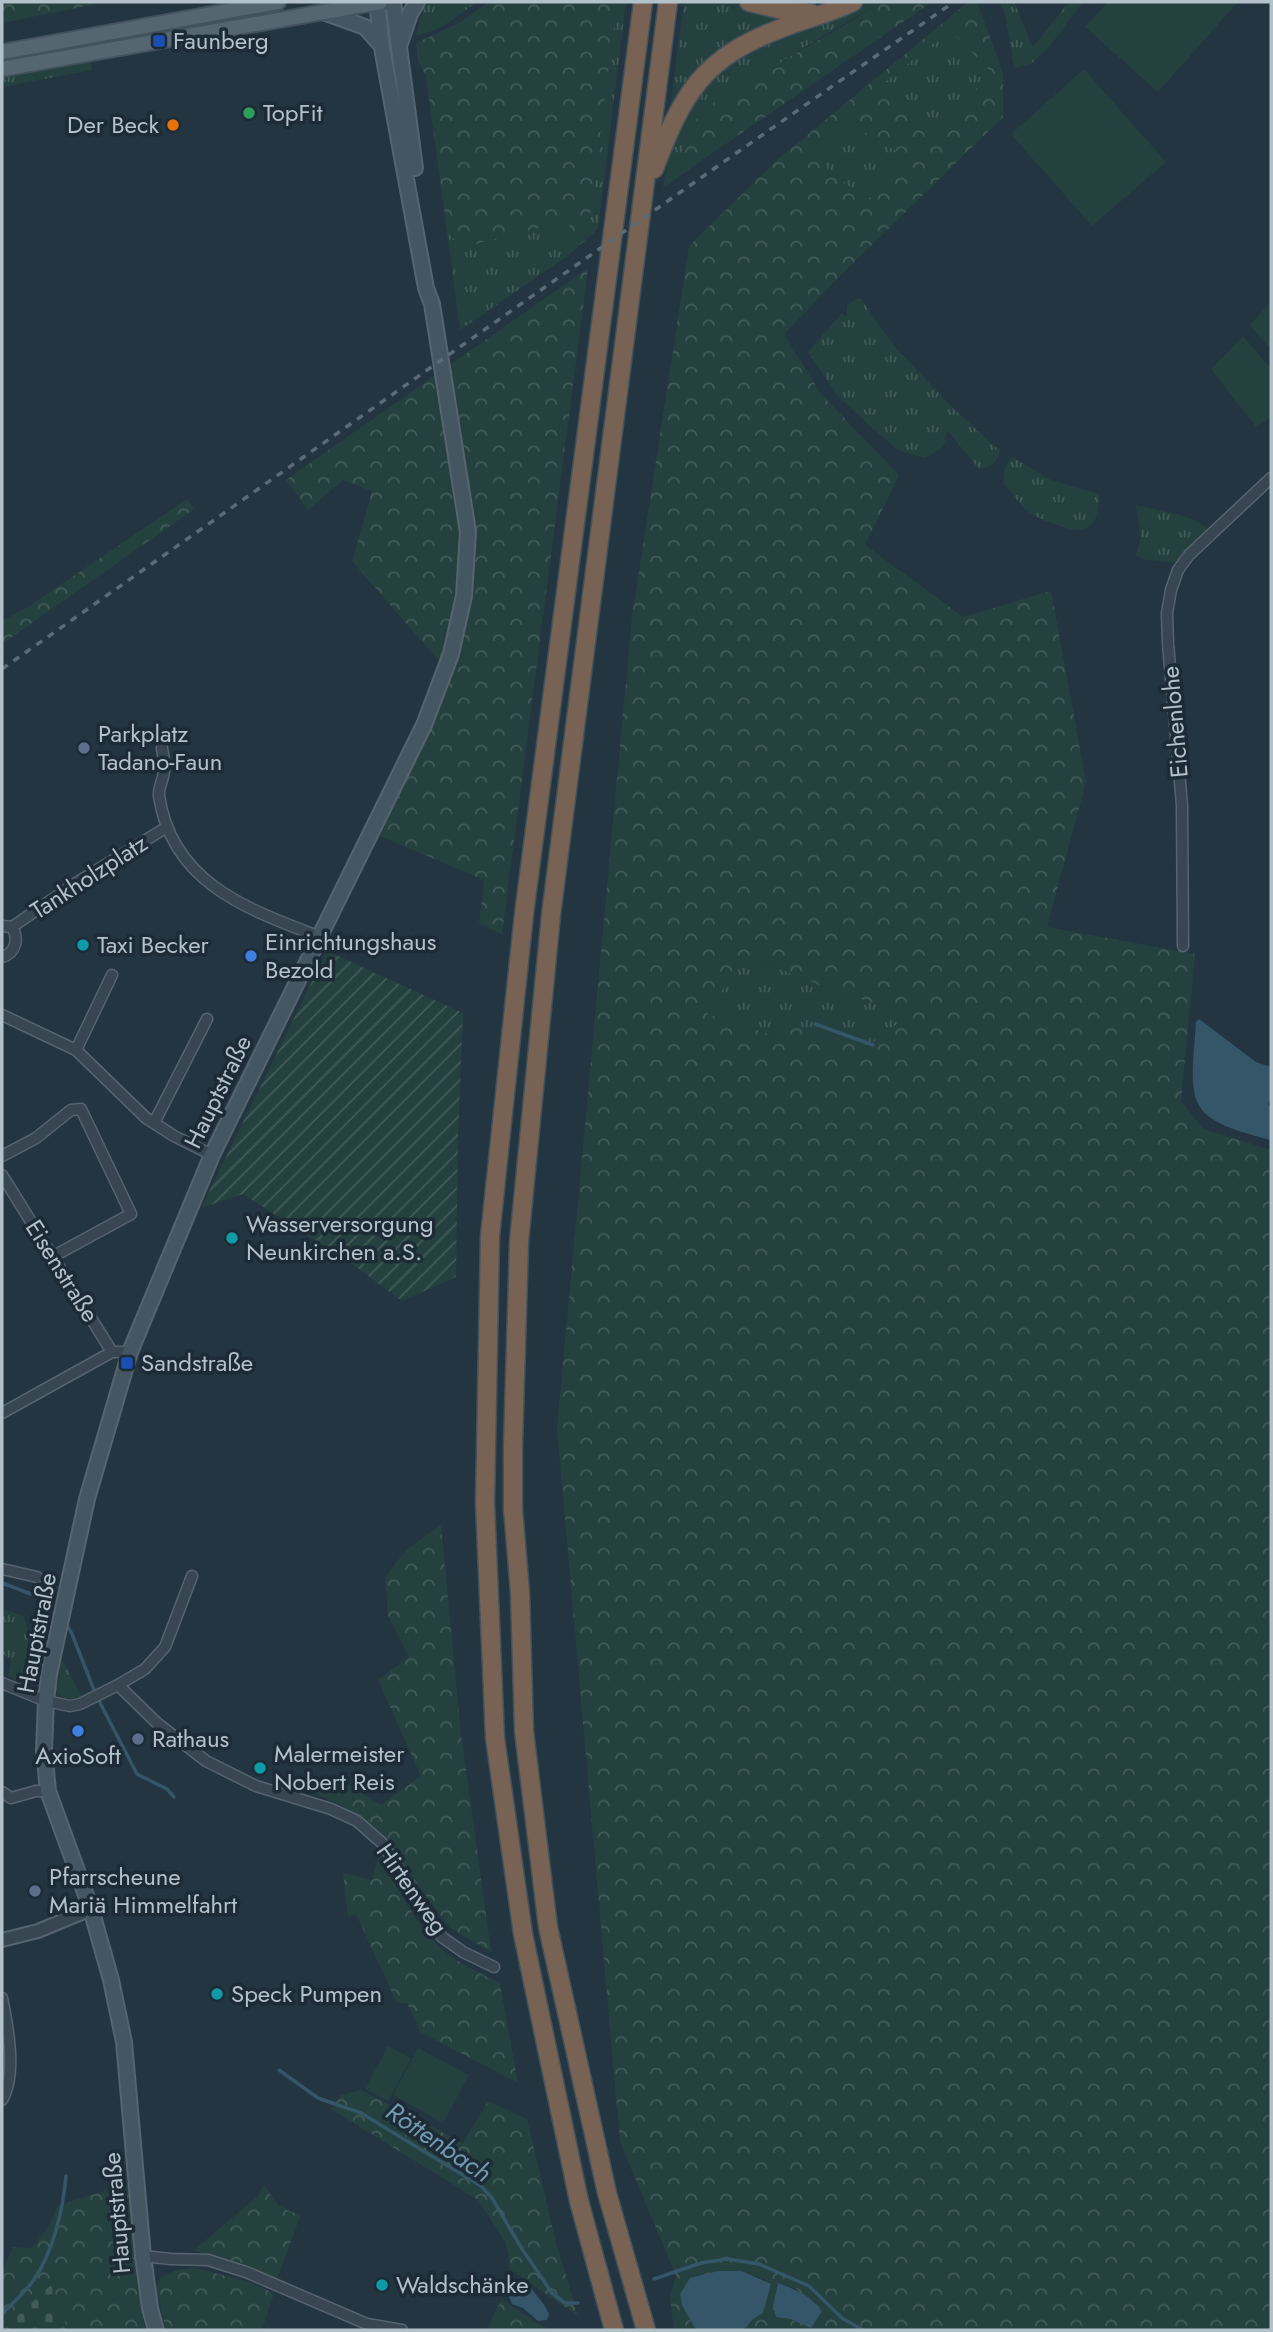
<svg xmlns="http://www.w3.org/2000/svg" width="1273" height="2332" font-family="Jost,sans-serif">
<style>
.grass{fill:url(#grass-tufts)}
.forest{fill:url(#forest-crowns);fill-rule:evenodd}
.cemetery{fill:url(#cemetery-stones)}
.garden{fill:url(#garden-furrows)}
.pitch{fill:#25413f}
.water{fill:#355568}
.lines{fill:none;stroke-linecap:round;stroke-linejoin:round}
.stream{stroke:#355568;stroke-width:3.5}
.minor-casing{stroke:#55646e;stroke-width:13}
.tertiary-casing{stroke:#55646e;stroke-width:16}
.secondary-casing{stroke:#55646e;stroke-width:18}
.primary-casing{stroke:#43525c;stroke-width:18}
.motorway-casing{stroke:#42515b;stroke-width:21}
.minor{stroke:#374650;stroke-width:10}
.tertiary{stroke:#374650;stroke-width:12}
.secondary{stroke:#455663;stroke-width:14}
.primary{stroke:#556670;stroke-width:14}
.motorway{stroke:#776253;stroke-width:18}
.rail{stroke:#596b77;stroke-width:3.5;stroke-dasharray:7 7;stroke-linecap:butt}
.transit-dot{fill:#1a4fb4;stroke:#1c2b35;stroke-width:2.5}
.leisure-dot{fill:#2e9e5b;stroke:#1c2b35;stroke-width:2.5}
.food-dot{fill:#e8710a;stroke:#1c2b35;stroke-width:2.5}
.service-dot{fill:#5c6f8a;stroke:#1c2b35;stroke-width:2.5}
.culture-dot{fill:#0f9aa8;stroke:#1c2b35;stroke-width:2.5}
.shop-dot{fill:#3f7fe0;stroke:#1c2b35;stroke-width:2.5}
.labels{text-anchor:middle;stroke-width:7;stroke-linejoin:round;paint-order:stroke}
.poi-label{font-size:24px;fill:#b3c1cb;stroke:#1c2b35;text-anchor:start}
.street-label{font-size:24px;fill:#b3c1cb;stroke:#1c2b35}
.water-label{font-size:26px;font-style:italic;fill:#7199b0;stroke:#1c2b35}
</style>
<defs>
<pattern id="grass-tufts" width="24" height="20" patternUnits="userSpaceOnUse" patternTransform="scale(1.75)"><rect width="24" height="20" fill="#25413f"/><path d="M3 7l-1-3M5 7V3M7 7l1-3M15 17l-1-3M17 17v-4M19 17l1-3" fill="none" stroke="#425b59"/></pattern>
<pattern id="forest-crowns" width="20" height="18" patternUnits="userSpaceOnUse" patternTransform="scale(1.75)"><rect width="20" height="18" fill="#25413f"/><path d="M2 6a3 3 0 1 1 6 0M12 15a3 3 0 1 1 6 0" fill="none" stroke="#425b59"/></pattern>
<pattern id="cemetery-stones" width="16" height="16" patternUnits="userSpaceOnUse" patternTransform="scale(1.75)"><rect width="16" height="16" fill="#25413f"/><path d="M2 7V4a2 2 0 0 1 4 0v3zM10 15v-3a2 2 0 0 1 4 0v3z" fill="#425b59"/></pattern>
<pattern id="garden-furrows" width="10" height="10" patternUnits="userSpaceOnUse" patternTransform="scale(1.75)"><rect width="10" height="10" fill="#25413f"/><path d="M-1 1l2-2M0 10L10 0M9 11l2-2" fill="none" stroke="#425b59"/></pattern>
</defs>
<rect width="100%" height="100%" fill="#233540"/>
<path class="grass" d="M 430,2 L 477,2 C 459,15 439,32 416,35 L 424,6 Z
M 617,2 L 626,2 L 598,229 L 587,239 Z
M 684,2 L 735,2 L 744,7 L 795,18 L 768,27 L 670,110 Z
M 866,2 L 881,2 L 791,55 L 681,156 L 698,163 L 663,188 L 674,129 L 704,78 L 744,49 L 853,10 Z
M 1000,2 L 1014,2 L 1033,47 L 1069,2 L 1083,2 L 1049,47 L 1031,64 L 1014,68 L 1006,18 Z
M 950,29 L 991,72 L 935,136 L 884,82 Z
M 91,62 L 92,70 L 2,87 L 2,78 Z
M 854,126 L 902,154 L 871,200 L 834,177 L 822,162 L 821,145 L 832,135 Z
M 570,219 L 566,257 L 460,330 L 447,232 L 463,246 Z
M 856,299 L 861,299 L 894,346 L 954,409 L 1000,451 C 997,463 992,466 979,469 L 947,430 C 945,449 942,449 925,458 L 898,450 L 870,426 L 838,396 L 808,352 L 842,313 L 847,317 L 847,306 Z
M 1012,457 L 1051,480 L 1099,494 C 1099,530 1086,536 1054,524 C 1046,521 1036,517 1029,512 C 1020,505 1011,492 1003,483 L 1005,467 Z
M 1136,505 L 1180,515 L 1196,521 L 1205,527 L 1206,531 L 1181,554 L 1177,563 L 1141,559 L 1136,555 L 1141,538 Z
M 744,954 L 831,990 L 890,1008 L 905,1018 L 868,1047 L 815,1034 L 783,1020 L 777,1036 L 706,1014 Z
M 2,1609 L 23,1616 L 34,1647 L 46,1653 L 40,1680 L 33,1684 L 21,1683 L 8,1675 L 11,1660 L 2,1653 Z
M 61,1657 L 81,1697 C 72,1699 60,1701 56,1690 Z"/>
<path class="forest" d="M 2,2 L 106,2 L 2,23 Z
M 489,2 L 617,2 L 587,239 L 566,257 L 570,220 L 463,247 L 447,232 L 426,76 L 418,61 L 416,43 L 459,23 Z
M 881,2 L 932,2 L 698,163 L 681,156 L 686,133 L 699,116 L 720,97 L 845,25 Z
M 968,2 L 977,2 L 1003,73 L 1003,117 L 844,272 L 784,334 L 821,394 L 899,475 L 865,545 L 963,617 L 1051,591 L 1086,782 L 1047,927 L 1195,954 L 1181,1101 L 1203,1129 L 1271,1150 L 1271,2330 L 744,2330 L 752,2320 L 763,2313 L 766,2280 L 742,2271 L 718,2271 L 682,2305 L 696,2330 L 674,2330 L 670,2296 L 676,2276 L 620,2142 L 557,1428 L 632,617 L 689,246 L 776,161 ZM 950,30 L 991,72 L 935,135 L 885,82 ZM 854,126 L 902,154 L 871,200 L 834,177 L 822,162 L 822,145 L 833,135 ZM 745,954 L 831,990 L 890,1008 L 905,1018 L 868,1046 L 815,1034 L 782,1020 L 776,1036 L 707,1014 ZM 778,2283 L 797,2289 L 811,2327 L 791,2319 L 776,2316 Z
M 588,268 L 502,934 L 479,924 L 484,880 L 380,836 L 451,675 L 352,561 L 372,491 L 343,480 L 308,510 L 286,480 Z
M 187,499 L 194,509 L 2,644 L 2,621 L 28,607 Z
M 441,1525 L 460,1726 L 491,1952 L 450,1928 L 378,1832 L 340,1804 L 305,1790 L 334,1776 L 381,1805 L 421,1776 L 378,1680 L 409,1657 L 388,1615 L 385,1577 L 406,1550 Z
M 379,1855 C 400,1887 414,1926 443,1950 C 459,1964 482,1973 500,1984 L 518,2083 L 420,2032 L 407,2003 L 397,2003 L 356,1914 L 348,1916 L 343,1873 L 372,1880 Z
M 361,2090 L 463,2143 L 488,2101 L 527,2119 L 556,2243 L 578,2316 L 510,2269 L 506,2243 L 478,2200 L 331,2109 L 341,2095 Z
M 128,2184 L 137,2285 L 145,2330 L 68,2330 L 51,2286 L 2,2330 L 2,2271 L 13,2247 L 32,2248 L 49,2226 L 58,2205 Z
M 264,2185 L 278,2205 L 300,2216 L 277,2280 L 242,2263 L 205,2255 L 194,2250 L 258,2196 Z
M 195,2268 L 246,2281 L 274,2293 L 262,2330 L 166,2330 L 156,2288 L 160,2278 L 175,2270 Z
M 501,2299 L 548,2330 L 487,2330 Z"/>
<path class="cemetery" d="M 51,2285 L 68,2330 L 2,2330 Z"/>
<path class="garden" d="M 327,951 L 463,1013 L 458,1137 L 456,1277 L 402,1301 L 356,1267 L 243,1194 L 201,1208 Z"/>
<path class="pitch" d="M 1108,2 L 1238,2 L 1158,92 L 1085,27 Z
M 1084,69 L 1166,162 L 1092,226 L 1011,134 Z
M 1271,301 L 1271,350 L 1250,325 Z
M 1243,336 L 1271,369 L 1271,417 L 1256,427 L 1211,369 Z
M 388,2046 L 411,2058 L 388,2101 L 365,2089 Z
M 418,2048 L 469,2075 L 443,2123 L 393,2095 Z"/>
<path class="water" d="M 1199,1019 L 1256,1062 L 1271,1067 L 1271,1095 L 1268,1104 L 1271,1109 L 1271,1140 C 1183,1118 1190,1105 1196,1022 Z
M 718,2271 L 742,2271 L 771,2284 L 763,2313 L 752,2320 L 744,2330 L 696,2330 L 682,2305 L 680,2294 L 690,2278 Z
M 528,2283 C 534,2294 544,2302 549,2314 L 547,2320 L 538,2321 L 523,2308 L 512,2304 L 509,2297 L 516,2284 Z
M 778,2283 C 797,2290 809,2295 822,2311 L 811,2328 L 791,2319 L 776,2317 L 773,2306 Z"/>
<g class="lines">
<path class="stream" d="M 815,1024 L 873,1045
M 2,1583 L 47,1600 L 52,1605
M 67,1625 L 72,1634 L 96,1695 L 137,1774 L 167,1789 L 174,1797
M 279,2070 L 318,2098 L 361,2113 L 481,2186 L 492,2198 L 522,2249 L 552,2293 L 565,2303 L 578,2303
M 654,2279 L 701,2263 L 727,2259 L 759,2264 L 809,2286 L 842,2318 L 863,2330
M 2,2314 C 12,2304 24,2293 33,2281 C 53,2253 63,2210 66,2176"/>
<defs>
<path id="minor" d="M 162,748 C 163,755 165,763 164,770 C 164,779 158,787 159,796 C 172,883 247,909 320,937
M 2,926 L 12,927 L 76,883 L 167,827
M 1183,946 L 1182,805 L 1168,644 L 1167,613 L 1171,590 L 1178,570 L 1189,555 L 1271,478
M 2,957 C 16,953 19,939 12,927
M 2,1015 L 76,1050 L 146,1118 L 174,1136 L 212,1155
M 76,1050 L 112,975
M 154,1123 L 207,1019
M 2,1156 L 36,1138 L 71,1110 L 81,1109 L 131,1214 L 52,1257
M 2,1175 L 112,1352 L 130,1352
M 2,1413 L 112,1352
M 2,1569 L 37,1577
M 2,1683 L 46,1701 L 70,1706 L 80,1704 L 118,1685 L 145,1669 L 165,1647 L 192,1576
M 118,1685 L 157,1723 L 206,1761 L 256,1786 L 331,1809 L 357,1821 L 382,1843 L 442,1937 L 463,1952 L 494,1967
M 2,1792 L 11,1798 L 36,1791 L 48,1791
M 2,1998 C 8,2027 17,2075 2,2100
M 143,2256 L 171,2259 L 208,2260 L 246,2272 L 367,2324 L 402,2330"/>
<path id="tertiary" d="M 2,1940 L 38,1931 L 91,1909"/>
<path id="secondary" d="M 393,2 L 415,168
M 323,12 L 365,27 L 381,45
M 400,43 L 410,14 L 417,2
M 156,2330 L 150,2308 L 143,2256 L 124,2042 L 111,1980 L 91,1909 L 48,1791 L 44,1750 L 46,1701 L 49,1674 L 87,1499 L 130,1352 L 212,1155 L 424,725 L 451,654 L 464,596 L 468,532 L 432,304 L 426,288 L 382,48 L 377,2"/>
<path id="primary" d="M 2,52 L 278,2
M 2,69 L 380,2"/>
<path id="motorway" d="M 749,2 L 791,12 L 811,13
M 654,169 C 683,93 702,58 782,28 C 805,19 830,13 853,2
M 614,2330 L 579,2201 L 523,1934 L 495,1738 L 485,1503 L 490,1236 L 524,914 L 643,2
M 646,2330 L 607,2193 L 548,1927 L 524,1731 L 520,1592 L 513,1509 L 513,1446 L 519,1242 L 551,915 L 668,2"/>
</defs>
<use href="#minor" class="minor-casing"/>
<use href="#tertiary" class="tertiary-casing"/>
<use href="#secondary" class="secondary-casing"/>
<use href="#primary" class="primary-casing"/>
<use href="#motorway" class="motorway-casing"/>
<use href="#minor" class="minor"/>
<use href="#tertiary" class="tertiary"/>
<use href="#secondary" class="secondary"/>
<use href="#primary" class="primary"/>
<use href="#motorway" class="motorway"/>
<path class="rail" d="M 2,669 C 319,447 635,222 954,2"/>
</g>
<g class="transit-dot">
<rect x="152" y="34" width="14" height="14" rx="3.5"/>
<rect x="120" y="1356" width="14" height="14" rx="3.5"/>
</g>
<circle class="leisure-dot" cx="249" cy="113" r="7"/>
<circle class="food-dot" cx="173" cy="125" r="7"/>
<g class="service-dot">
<circle cx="84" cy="748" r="7"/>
<circle cx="138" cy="1739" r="7"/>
<circle cx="35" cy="1891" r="7"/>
</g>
<g class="culture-dot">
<circle cx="83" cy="945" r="7"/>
<circle cx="232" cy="1238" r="7"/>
<circle cx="260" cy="1768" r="7"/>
<circle cx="217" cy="1994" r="7"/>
<circle cx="382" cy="2285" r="7"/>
</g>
<g class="shop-dot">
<circle cx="251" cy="956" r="7"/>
<circle cx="78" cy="1731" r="7"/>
</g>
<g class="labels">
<g class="poi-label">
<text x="173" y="49">Faunberg</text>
<text x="263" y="121">TopFit</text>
<text x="159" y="133" text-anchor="end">Der Beck</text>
<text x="98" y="742">Parkplatz<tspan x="98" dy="28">Tadano-Faun</tspan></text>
<text x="265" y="950">Einrichtungshaus<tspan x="265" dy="28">Bezold</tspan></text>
<text x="97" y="953">Taxi Becker</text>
<text x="246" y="1232">Wasserversorgung<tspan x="246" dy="28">Neunkirchen a.S.</tspan></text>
<text x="141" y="1371">Sandstraße</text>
<text x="152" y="1747">Rathaus</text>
<text x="274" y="1762">Malermeister<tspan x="274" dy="28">Nobert Reis</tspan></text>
<text x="78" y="1764" text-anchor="middle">AxioSoft</text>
<text x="49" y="1885">Pfarrscheune<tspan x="49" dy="28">Mariä Himmelfahrt</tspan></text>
<text x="231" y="2002">Speck Pumpen</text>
<text x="396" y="2293">Waldschänke</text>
</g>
<g class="street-label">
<text transform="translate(1175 722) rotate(-95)" y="8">Eichenlohe</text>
<text transform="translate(89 877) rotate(-33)" y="8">Tankholzplatz</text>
<text transform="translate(218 1092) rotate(-64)" y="8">Hauptstraße</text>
<text transform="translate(62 1271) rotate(58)" y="8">Eisenstraße</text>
<text transform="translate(37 1633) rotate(-79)" y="8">Hauptstraße</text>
<text transform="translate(412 1889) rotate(55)" y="8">Hirtenweg</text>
<text transform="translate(117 2213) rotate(-95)" y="8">Hauptstraße</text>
</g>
<g class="water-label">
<text transform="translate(439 2142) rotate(34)" y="9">Röttenbach</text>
</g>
</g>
<rect width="1273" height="2332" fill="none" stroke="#b3c1cb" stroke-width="7"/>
</svg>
